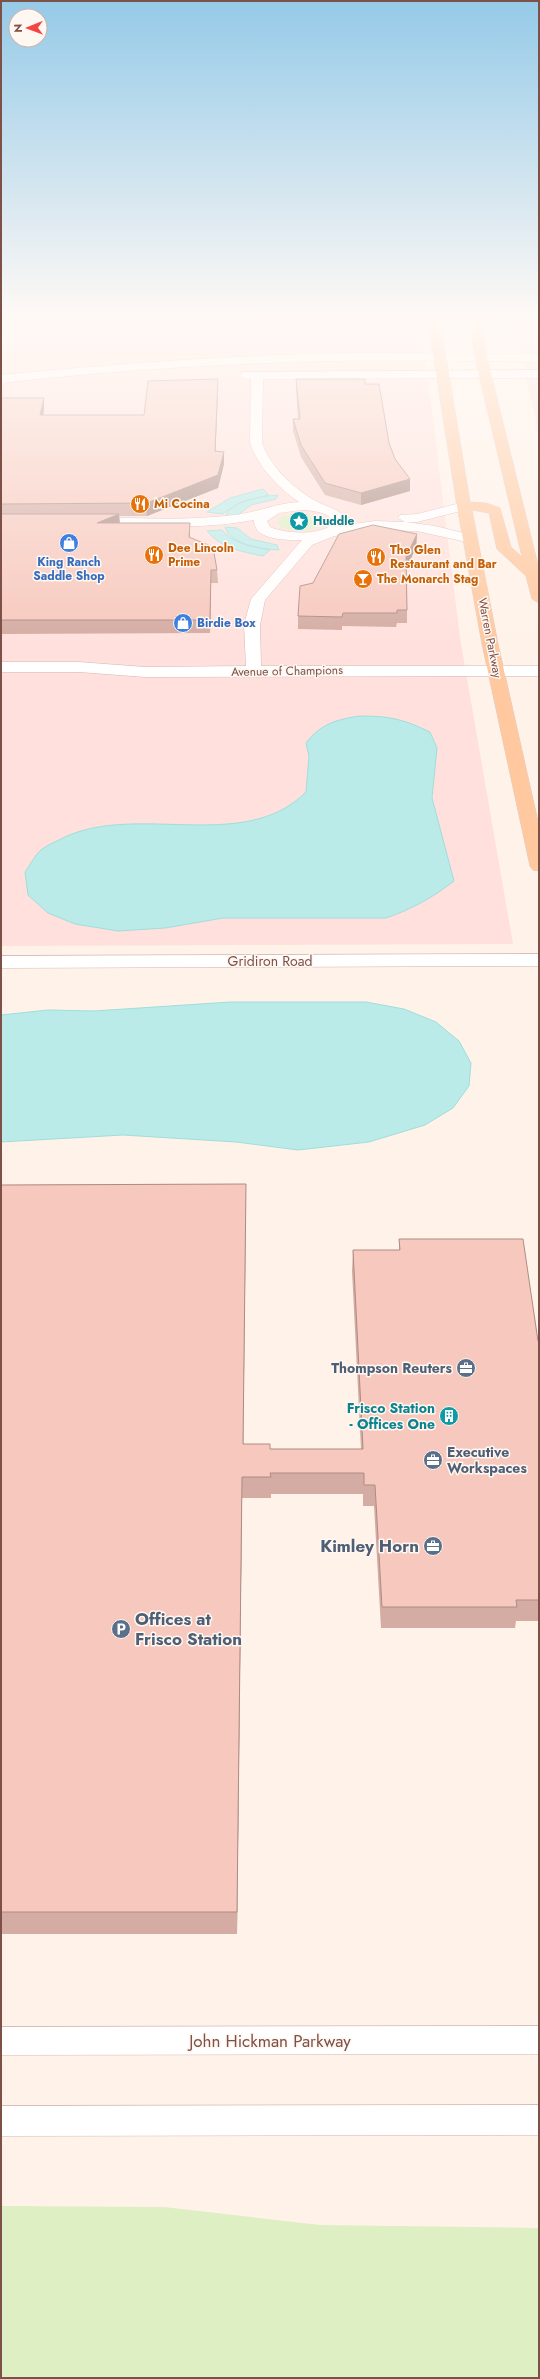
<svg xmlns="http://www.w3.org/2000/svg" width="540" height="2379" font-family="Jost,sans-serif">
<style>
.commercial{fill:#ffe0dc}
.green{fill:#deefc4}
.water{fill:#baebe9;stroke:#9fdedb}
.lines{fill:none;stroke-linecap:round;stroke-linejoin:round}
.minor-casing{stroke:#d5b8af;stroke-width:1}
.major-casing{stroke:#dbcecc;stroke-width:1}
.minor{fill:#fff;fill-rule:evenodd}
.major{fill:#ffc89f;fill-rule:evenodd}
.wall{fill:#d4aca3}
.shaded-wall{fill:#ad8c84}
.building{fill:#f7c8bd;stroke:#ad8c84}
.labels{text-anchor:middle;stroke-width:3;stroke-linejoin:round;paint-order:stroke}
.far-food-label{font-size:12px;font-weight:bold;fill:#c56008;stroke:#fff7f1;text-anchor:start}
.far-culture-label{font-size:12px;font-weight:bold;fill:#0d838f;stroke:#fff7f1;text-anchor:start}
.far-shop-label{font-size:12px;font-weight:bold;fill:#366cbe;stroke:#fff7f1}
.far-street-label{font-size:12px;fill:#7d5048;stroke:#fff7f1}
.street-label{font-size:14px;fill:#7d5048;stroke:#fff7f1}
.service-label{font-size:14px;font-weight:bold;fill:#4e5e75;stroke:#fff7f1;text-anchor:end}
.culture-label{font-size:14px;font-weight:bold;fill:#0d838f;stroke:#fff7f1;text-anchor:end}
.near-service-label{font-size:17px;font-weight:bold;fill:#4e5e75;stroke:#fff7f1;text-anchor:end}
.near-street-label{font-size:17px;fill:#7d5048;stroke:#fff7f1}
</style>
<rect width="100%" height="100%" fill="#fff2e9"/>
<path class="commercial" d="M 1,314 L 420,314 L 460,638 L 513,944 L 1,946 Z
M 511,314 L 539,314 L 539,433 Z"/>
<path class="green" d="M 299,513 L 312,515 L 321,522 C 315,534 283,534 277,522 L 281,517 Z
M 1,2206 L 164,2207 L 320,2225 L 539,2228 L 539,2378 L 1,2378 Z"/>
<path class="water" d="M 263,489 L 269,495 L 241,502 L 222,514 L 207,512 L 230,498 Z
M 278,495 L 276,499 L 251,505 L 236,516 L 226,516 C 229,501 265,496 278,495 Z
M 225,527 L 237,528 L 251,539 L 277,545 L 279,550 C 263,549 230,545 225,527 Z
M 222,530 C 233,544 253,547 270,550 L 263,556 C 243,552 221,548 207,531 Z
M 360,716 C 390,716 403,719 430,732 L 437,748 L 432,798 L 454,881 C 432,898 412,909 386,918 L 223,918 L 165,928 L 118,931 L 75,924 L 48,913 L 28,895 L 25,872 C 30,865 35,855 41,850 C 46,846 52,843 57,841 C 132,799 242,856 306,792 L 309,756 L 306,743 C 320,724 338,719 360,716 Z
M 230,1002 L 366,1002 L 404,1009 L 436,1022 L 459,1041 L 471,1063 L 469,1086 L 453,1108 L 425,1125 L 369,1142 L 298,1150 L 236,1142 L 123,1135 L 1,1142 L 1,1015 L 48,1010 L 94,1011 Z"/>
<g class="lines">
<defs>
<path id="minor" d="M 364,353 L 539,354 L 539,362 C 458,361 378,359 297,362 C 198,365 99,372 1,383 L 1,375 C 122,363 243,354 364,353 Z
M 539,370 L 539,378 L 263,379 L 262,443 C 271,467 292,487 314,500 C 327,508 340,507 348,523 L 346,525 L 375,521 L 405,522 L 398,518 L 400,515 L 417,514 L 464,502 L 469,503 L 471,506 L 469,509 L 417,522 L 406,522 L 435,526 L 476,536 L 478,539 L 471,543 L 417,531 L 380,530 L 334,536 L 312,545 L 265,600 L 260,625 L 261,666 L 539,666 L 539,676 L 145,677 L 79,672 L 1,672 L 1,662 L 79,662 L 145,667 L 246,666 L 244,625 L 251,599 L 302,540 C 287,540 254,541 254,520 C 200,530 145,526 90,525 L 83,521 L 90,517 C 138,518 186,521 234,515 C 256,513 276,503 299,502 C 278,488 258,467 250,443 L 251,379 L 242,378 L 240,375 L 242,372 ZM 302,510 C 314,511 328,511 334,523 C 321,536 286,534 270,527 L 267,521 L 279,513 Z
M 539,954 L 539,966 L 1,968 L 1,956 Z
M 539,2026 L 539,2054 L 1,2055 L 1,2027 Z
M 539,2105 L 539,2135 L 1,2136 L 1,2106 Z"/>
<path id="major" d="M 427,314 L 439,314 L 470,502 L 486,503 L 500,508 L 511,547 L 522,557 L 475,358 L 469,314 L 481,314 L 487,358 L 539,569 L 539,603 L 532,599 L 526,576 L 497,549 L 489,513 L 472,510 L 498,644 L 539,826 L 539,871 L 533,870 L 530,866 L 482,644 L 457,506 Z"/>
</defs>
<use href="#minor" class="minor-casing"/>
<use href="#major" class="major-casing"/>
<use href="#minor" class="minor"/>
<use href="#major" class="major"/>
</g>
<path class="wall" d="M 296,379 L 365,384 L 395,459 L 410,491 L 361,505 L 325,495 L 301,457 L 293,431 L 293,419 L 298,419 L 296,391 Z
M 218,391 L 215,451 L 224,452 L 224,464 L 218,488 L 147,516 L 119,516 L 120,523 L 190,523 L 190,538 L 217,570 L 218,583 L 211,583 L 210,633 L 1,634 L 1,398 L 44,398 L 44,410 L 43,415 L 144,415 Z
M 417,534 L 416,547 L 406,568 L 407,610 L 407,623 L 397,623 L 396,627 L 342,626 L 342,630 L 298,629 L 298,616 L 313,583 Z
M 246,1184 L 243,1444 L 270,1449 L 361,1449 L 352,1271 L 353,1250 L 399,1250 L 399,1239 L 538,1341 L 539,1341 L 539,1621 L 516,1621 L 515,1628 L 381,1628 L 374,1506 L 363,1506 L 363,1494 L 271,1494 L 271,1498 L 242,1498 L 237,1934 L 1,1934 L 1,1185 Z"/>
<path class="shaded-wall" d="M 218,379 L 218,391 L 215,463 L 215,451 Z
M 44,398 L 44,410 L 41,427 L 40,415 Z
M 224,452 L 224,464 L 218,488 L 147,516 L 147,503 Z
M 410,479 L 410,491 L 361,505 L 361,493 Z
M 119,514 L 120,526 L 97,523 Z
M 190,523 L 190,536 L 189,550 L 189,537 Z
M 417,534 L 416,547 L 406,570 L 406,557 Z
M 211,570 L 211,583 L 210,633 L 210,620 Z
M 246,1184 L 246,1205 L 243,1465 L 243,1444 Z
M 242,1477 L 242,1498 L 237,1934 L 237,1912 Z"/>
<path class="building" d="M 218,379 L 215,451 L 224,452 L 218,475 L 147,503 L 1,504 L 1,398 L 44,398 L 40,415 L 144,415 L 148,381 Z
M 296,379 L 365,379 L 365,384 L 379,384 L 389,443 L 395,459 L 410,479 L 361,493 L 325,483 L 301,445 L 293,419 L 300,419 Z
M 1,514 L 119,514 L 97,523 L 190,523 L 189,537 L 213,547 L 217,570 L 211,570 L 210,620 L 1,620 Z
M 373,525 L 417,534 L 406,557 L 407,610 L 397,610 L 397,613 L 343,613 L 342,617 L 298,616 L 300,586 L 313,583 L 339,534 Z
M 246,1184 L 243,1444 L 270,1444 L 270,1449 L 363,1449 L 353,1250 L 400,1250 L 399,1239 L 523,1239 L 538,1341 L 539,1341 L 539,1600 L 516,1600 L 517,1607 L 382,1607 L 375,1485 L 364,1485 L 364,1473 L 270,1473 L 271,1477 L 242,1477 L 237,1912 L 1,1912 L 1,1185 Z"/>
<linearGradient id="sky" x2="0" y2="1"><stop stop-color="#95cae8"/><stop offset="0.49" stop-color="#fff9f5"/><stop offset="1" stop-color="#fff9f5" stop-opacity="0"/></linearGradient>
<rect width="540" height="647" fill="url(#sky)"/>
<defs>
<symbol id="restaurant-disc" viewBox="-11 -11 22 22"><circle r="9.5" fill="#e8710a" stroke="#fff7f1"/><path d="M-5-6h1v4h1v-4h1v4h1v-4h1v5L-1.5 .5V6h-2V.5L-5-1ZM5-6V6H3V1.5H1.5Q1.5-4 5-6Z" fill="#fff"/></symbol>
<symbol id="sight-disc" viewBox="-11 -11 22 22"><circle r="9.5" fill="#0f9aa8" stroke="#fff7f1"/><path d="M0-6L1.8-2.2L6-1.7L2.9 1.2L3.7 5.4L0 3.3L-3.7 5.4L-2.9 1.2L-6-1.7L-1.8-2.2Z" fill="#fff"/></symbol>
<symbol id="shop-disc" viewBox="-11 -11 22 22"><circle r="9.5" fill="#3f7fe0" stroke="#fff7f1"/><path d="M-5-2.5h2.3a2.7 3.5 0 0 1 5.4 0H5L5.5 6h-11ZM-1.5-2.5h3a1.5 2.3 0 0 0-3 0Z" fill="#fff"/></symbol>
<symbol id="bar-disc" viewBox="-11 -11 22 22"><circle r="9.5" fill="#e8710a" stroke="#fff7f1"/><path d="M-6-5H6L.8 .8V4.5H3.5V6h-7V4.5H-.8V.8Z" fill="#fff"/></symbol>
<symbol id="office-disc" viewBox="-11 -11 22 22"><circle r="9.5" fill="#5c6f8a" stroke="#fff7f1"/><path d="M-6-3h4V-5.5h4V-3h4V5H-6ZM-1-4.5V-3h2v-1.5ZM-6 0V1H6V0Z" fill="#fff"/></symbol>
<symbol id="building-disc" viewBox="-11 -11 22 22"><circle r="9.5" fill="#0f9aa8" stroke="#fff7f1"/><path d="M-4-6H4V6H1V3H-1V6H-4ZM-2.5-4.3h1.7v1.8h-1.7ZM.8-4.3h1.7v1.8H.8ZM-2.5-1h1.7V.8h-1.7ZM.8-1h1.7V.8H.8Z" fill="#fff"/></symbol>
<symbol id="parking-disc" viewBox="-11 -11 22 22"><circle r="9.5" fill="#5c6f8a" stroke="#fff7f1"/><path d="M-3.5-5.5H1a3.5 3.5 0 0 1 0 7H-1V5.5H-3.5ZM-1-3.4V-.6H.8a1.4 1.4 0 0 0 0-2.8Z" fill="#fff"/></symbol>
</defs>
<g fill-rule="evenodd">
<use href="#restaurant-disc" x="129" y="493" width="22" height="22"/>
<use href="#sight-disc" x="288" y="510" width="22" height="22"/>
<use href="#shop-disc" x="58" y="532" width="22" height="22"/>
<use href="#restaurant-disc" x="143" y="544" width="22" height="22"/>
<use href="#restaurant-disc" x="365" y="546" width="22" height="22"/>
<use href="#bar-disc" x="352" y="568" width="22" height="22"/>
<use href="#shop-disc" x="172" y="612" width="22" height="22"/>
<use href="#office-disc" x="455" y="1357" width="22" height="22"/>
<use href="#building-disc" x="438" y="1405" width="22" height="22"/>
<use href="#office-disc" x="422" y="1449" width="22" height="22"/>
<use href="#office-disc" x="422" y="1535" width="22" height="22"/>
<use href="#parking-disc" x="110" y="1618" width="22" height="22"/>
</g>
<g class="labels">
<g class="far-food-label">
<text x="154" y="508">Mi Cocina</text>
<text x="168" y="552">Dee Lincoln<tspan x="168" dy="14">Prime</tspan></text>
<text x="390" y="554">The Glen<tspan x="390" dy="14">Restaurant and Bar</tspan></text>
<text x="377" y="583">The Monarch Stag</text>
</g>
<g class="far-culture-label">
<text x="313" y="525">Huddle</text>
</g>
<g class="far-shop-label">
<text x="69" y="566">King Ranch<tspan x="69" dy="14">Saddle Shop</tspan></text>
<text x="197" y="627" text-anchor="start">Birdie Box</text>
</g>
<g class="far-street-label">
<text transform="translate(490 638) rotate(79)" y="4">Warren Parkway</text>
<text transform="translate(287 671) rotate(-1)" y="4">Avenue of Champions</text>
</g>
<g class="street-label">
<text x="270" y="966">Gridiron Road</text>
</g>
<g class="service-label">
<text x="452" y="1373">Thompson Reuters</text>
<text x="447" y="1457" text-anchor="start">Executive<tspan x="447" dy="16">Workspaces</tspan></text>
</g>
<g class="culture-label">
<text x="435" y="1413">Frisco Station<tspan x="435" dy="16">- Offices One</tspan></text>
</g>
<g class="near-service-label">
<text x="419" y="1552">Kimley Horn</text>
<text x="135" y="1625" text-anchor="start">Offices at<tspan x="135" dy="20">Frisco Station</tspan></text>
</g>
<g class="near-street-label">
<text x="270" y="2047">John Hickman Parkway</text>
</g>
</g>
<rect width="540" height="2379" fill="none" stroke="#7d5048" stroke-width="4"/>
<g transform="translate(28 28) rotate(269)"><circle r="19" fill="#fff7f1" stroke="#cbb4ad"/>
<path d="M0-3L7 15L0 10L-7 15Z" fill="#f54542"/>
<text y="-6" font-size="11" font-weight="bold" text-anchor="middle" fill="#7d5048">N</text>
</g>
</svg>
